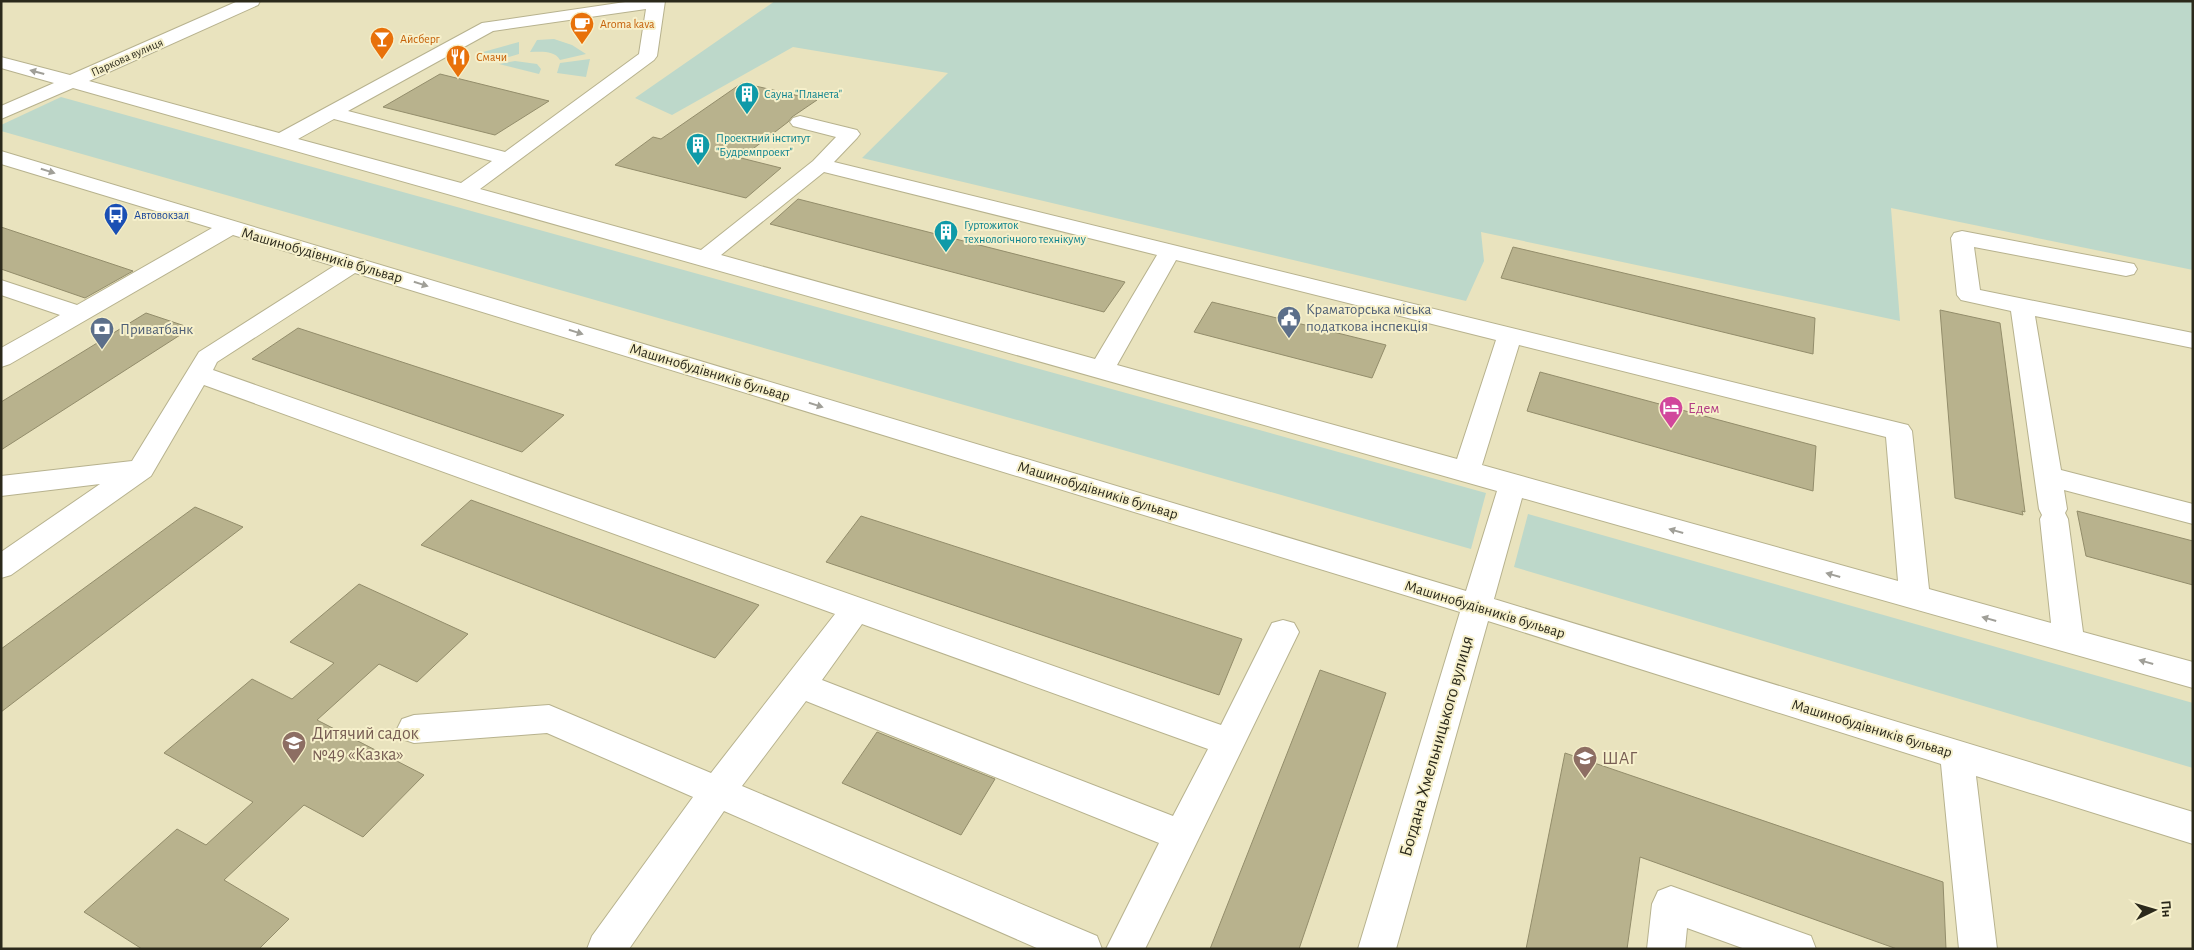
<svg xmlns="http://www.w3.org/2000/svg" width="2194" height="950" font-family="'Alegreya Sans',sans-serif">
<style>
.green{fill:#bdd8ca}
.building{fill:#b8b28d;stroke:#938d6b}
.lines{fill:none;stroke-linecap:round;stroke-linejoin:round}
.minor-casing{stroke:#b7b28e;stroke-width:2}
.minor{fill:#fff;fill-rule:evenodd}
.oneway{fill:#a09f98}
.labels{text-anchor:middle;stroke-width:4;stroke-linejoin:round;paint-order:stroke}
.far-food-label{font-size:12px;fill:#c56008;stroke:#f6f0cb;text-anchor:start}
.far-street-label{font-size:12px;fill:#2b291b;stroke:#f6f0cb}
.far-culture-label{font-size:12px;fill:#0d838f;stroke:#f6f0cb;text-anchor:start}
.far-transit-label{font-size:12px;fill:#164399;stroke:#f6f0cb;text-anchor:start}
.street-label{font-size:15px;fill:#2b291b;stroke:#f6f0cb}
.service-label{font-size:15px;fill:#4e5e75;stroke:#f6f0cb;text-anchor:start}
.hotel-label{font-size:15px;fill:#b23c85;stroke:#f6f0cb;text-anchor:start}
.near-education-label{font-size:18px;fill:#785e54;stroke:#f6f0cb;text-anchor:start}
.near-street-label{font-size:18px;fill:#2b291b;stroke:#f6f0cb}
</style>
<rect width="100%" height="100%" fill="#e9e3be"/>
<path class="green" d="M 775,1 L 2193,1 L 2193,270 L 1891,208 L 1900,321 L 1481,232 L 1484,261 L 1466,301 L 862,158 L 948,73 L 793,47 L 672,115 L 635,98 Z
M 554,39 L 572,45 L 586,54 L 560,60 C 554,50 541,52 530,52 L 537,40 Z
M 519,42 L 519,54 L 498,60 L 476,54 Z
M 590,59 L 586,77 L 557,73 L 560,63 Z
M 515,61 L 537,64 L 541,69 L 539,74 L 499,64 Z
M 61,97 L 1486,493 L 1471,549 L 1,131 L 1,125 Z
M 1528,514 L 2193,703 L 2193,768 L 1514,567 Z"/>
<path class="building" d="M 440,74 L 549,101 L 495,135 L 383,107 Z
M 742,83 L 817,100 L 792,117 L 788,122 L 741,158 L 781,168 L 746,198 L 615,165 L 653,137 L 661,139 Z
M 798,199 L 1125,282 L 1104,312 L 770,224 Z
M 1,227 L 133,271 L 85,298 L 1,269 Z
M 1513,247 L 1815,318 L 1813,354 L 1501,278 Z
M 1212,302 L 1386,345 L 1372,378 L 1194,332 Z
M 1940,310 L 2000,323 L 2025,512 L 2022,511 L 2023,515 L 1955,498 Z
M 146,313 L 191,328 L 1,450 L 1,402 Z
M 298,328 L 564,415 L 522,452 L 252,359 Z
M 1540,372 L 1816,446 L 1813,491 L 1527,411 Z
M 471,500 L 759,605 L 715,658 L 421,545 Z
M 195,507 L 243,527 L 1,712 L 1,649 Z
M 2077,511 L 2193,541 L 2193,585 L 2086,556 Z
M 861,516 L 1242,639 L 1219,695 L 826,562 Z
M 359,584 L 468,634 L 417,682 L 379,664 L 317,720 L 424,775 L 363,837 L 304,805 L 224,880 L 289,919 L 259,949 L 142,949 L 84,912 L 177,829 L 206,845 L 253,802 L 164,753 L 252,679 L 292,699 L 334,663 L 290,642 Z
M 1320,670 L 1386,693 L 1299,949 L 1210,949 Z
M 877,732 L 995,779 L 961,835 L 842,783 Z
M 1565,753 L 1943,882 L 1946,949 L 1897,949 L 1640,857 L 1627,949 L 1526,949 Z"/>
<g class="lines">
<defs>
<path id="minor" d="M 238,1 L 260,1 L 258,5 L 89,81 L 279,133 L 482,23 L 632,1 L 665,1 L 657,56 L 654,60 L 480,189 L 701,250 L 813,161 L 836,137 L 793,126 L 790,122 L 793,118 L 800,116 L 857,130 L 860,134 L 857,138 L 834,162 L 1908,425 L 1912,431 L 1929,589 L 2051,623 L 2040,519 L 2042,515 L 2039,509 L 2011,311 L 1961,300 L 1957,295 L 1951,238 L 1954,233 L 1962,231 L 2134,264 L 2137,269 L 2134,274 L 2126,276 L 1974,247 L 1980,290 L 2193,333 L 2193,348 L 2035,316 L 2061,470 L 2193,504 L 2193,524 L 2064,490 L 2067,509 L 2065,513 L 2068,519 L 2083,632 L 2193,662 L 2193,688 L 1522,498 L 1494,599 L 2193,812 L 2193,844 L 1976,776 L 1997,949 L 1959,949 L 1941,764 L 1488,621 L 1396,949 L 1358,949 L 1460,612 L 355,273 L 217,362 L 213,370 L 1221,725 L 1272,623 L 1283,620 L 1294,623 L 1299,632 L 1145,949 L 1106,949 L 1159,843 L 806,701 L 742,786 L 1097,936 L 1102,949 L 1039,949 L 724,811 L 629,949 L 587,949 L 592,936 L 693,797 L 547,733 L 414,743 L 402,739 L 397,729 L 402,719 L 414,715 L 549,705 L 711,773 L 835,614 L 204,385 L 151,476 L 11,575 L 1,578 L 1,552 L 100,484 L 1,496 L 1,476 L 132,461 L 199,352 L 334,266 L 233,235 L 10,364 L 1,367 L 1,348 L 60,315 L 1,295 L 1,280 L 77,305 L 212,228 L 1,164 L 1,151 L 1466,591 L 1497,491 L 73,88 L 1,119 L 1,106 L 54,83 L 1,68 L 1,57 L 70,75 ZM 646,9 L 639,54 L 505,152 L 348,111 L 493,31 ZM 334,119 L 492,161 L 461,183 L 298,139 ZM 824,172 L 1157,255 L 1095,359 L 721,255 ZM 1176,260 L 1496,340 L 1457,459 L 1117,365 ZM 1519,345 L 1886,437 L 1898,581 L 1482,465 ZM 862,624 L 1208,749 L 1173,816 L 822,680 Z
M 1671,886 L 1811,936 L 1816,949 L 1745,949 L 1687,928 L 1685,949 L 1647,949 L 1652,904 L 1658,891 Z"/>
</defs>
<use href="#minor" class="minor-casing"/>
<use href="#minor" class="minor"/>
</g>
<defs><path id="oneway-solid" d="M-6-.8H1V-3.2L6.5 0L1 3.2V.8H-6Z" transform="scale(1.25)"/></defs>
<g class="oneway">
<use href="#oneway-solid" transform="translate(37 72) rotate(-165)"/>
<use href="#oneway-solid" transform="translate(48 171) rotate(17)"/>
<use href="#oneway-solid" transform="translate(421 284) rotate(17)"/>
<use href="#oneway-solid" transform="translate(576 332) rotate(17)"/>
<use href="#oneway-solid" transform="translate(816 405) rotate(17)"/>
<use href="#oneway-solid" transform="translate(1676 531) rotate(-164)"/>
<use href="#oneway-solid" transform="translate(1833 575) rotate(-164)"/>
<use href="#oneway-solid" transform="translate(1989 619) rotate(-164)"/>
<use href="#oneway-solid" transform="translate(2146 662) rotate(-164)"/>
</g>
<defs>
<symbol id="cafe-pin" viewBox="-11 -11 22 30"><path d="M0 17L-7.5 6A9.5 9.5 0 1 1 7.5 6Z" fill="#e8710a" stroke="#f6f0cb"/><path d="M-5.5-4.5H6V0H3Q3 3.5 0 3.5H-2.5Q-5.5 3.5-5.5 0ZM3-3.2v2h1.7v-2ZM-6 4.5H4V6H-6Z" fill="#fff"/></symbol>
<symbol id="bar-pin" viewBox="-11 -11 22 30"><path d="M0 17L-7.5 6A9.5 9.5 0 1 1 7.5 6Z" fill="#e8710a" stroke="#f6f0cb"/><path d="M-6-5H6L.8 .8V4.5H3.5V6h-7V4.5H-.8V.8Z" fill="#fff"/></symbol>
<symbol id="restaurant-pin" viewBox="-11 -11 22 30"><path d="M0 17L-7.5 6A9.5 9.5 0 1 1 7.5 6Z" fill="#e8710a" stroke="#f6f0cb"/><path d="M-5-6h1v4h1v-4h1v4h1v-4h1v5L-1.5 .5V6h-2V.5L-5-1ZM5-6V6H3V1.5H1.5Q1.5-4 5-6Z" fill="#fff"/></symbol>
<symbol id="building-pin" viewBox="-11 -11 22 30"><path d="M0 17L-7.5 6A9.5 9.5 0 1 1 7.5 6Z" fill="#0f9aa8" stroke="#f6f0cb"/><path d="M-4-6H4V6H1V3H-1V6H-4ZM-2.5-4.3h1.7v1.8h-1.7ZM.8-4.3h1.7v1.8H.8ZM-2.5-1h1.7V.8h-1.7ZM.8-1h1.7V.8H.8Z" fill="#fff"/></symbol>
<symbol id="bus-pin" viewBox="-11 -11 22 30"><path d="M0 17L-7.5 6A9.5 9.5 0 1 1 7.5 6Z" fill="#1a4fb4" stroke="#f6f0cb"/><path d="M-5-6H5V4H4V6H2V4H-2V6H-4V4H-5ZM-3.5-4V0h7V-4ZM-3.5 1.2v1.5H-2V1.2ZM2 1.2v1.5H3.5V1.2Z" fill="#fff"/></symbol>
<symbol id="civic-pin" viewBox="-11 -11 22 30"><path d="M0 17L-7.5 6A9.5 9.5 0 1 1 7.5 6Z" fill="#5c6f8a" stroke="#f6f0cb"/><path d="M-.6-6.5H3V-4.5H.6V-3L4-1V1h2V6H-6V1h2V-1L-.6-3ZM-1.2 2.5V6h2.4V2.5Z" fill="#fff"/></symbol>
<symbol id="bank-pin" viewBox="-11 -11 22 30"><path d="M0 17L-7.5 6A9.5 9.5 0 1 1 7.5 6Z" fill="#5c6f8a" stroke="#f6f0cb"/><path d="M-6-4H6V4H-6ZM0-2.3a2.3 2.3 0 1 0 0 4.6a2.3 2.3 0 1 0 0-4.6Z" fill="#fff"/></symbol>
<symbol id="hotel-pin" viewBox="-11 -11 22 30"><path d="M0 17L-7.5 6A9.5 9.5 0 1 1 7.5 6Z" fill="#d1479c" stroke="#f6f0cb"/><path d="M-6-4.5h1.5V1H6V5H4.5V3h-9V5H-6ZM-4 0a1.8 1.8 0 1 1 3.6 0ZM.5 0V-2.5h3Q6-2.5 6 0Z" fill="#fff"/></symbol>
<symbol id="school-pin" viewBox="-11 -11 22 30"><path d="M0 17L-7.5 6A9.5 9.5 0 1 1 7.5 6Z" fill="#8d6e63" stroke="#f6f0cb"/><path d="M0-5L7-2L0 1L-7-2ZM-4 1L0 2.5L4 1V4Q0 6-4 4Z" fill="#fff"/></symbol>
</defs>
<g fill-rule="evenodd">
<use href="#cafe-pin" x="568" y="10" width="28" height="38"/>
<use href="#bar-pin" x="368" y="25" width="28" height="38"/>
<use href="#restaurant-pin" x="444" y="43" width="28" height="38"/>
<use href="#building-pin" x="733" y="80" width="28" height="38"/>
<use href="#building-pin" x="684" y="131" width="28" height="38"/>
<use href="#bus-pin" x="102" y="201" width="28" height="38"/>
<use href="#building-pin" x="932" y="218" width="28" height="38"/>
<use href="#civic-pin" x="1275" y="304" width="28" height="38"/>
<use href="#bank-pin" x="88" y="315" width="28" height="38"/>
<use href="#hotel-pin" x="1657" y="394" width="28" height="38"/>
<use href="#school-pin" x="280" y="729" width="28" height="38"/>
<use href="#school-pin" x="1571" y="744" width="28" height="38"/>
</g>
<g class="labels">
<g class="far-food-label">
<text x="600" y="28">Aroma kava</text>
<text x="400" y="43">Айсберг</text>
<text x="476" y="61">Смачи</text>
</g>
<g class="far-street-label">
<text transform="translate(127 57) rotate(-24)" y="4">Паркова вулиця</text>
</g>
<g class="far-culture-label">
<text x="764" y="98">Сауна "Планета"</text>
<text x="716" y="142">Проектний інститут<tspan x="716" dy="14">"Будремпроект"</tspan></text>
<text x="964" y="229">Гуртожиток<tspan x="964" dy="14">технологічного технікуму</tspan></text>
</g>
<g class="far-transit-label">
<text x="134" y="219">Автовокзал</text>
</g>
<g class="street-label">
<text transform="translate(322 255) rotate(16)" y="5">Машинобудівників бульвар</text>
<text transform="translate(710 372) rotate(17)" y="5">Машинобудівників бульвар</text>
<text transform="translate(1098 490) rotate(17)" y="5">Машинобудівників бульвар</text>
<text transform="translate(1485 609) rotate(17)" y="5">Машинобудівників бульвар</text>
<text transform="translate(1872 728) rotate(17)" y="5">Машинобудівників бульвар</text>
</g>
<g class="service-label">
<text x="1306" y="314">Краматорська міська<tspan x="1306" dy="17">податкова інспекція</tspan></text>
<text x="120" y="334">Приватбанк</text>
</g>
<g class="hotel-label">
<text x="1688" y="413">Едем</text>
</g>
<g class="near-education-label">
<text x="312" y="739">Дитячий садок<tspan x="312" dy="21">№49 «Казка»</tspan></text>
<text x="1602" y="764">ШАГ</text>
</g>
<g class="near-street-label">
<text transform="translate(1436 746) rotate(-74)" y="6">Богдана Хмельницького вулиця</text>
</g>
</g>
<rect width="2194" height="950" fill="none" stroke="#2b291b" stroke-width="5"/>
<g transform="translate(2154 910) rotate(85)" stroke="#f6f0cb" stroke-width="4" paint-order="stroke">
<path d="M0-4L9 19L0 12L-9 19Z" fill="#2b291b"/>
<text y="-8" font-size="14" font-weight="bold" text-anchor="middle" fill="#2b291b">Пн</text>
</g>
</svg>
